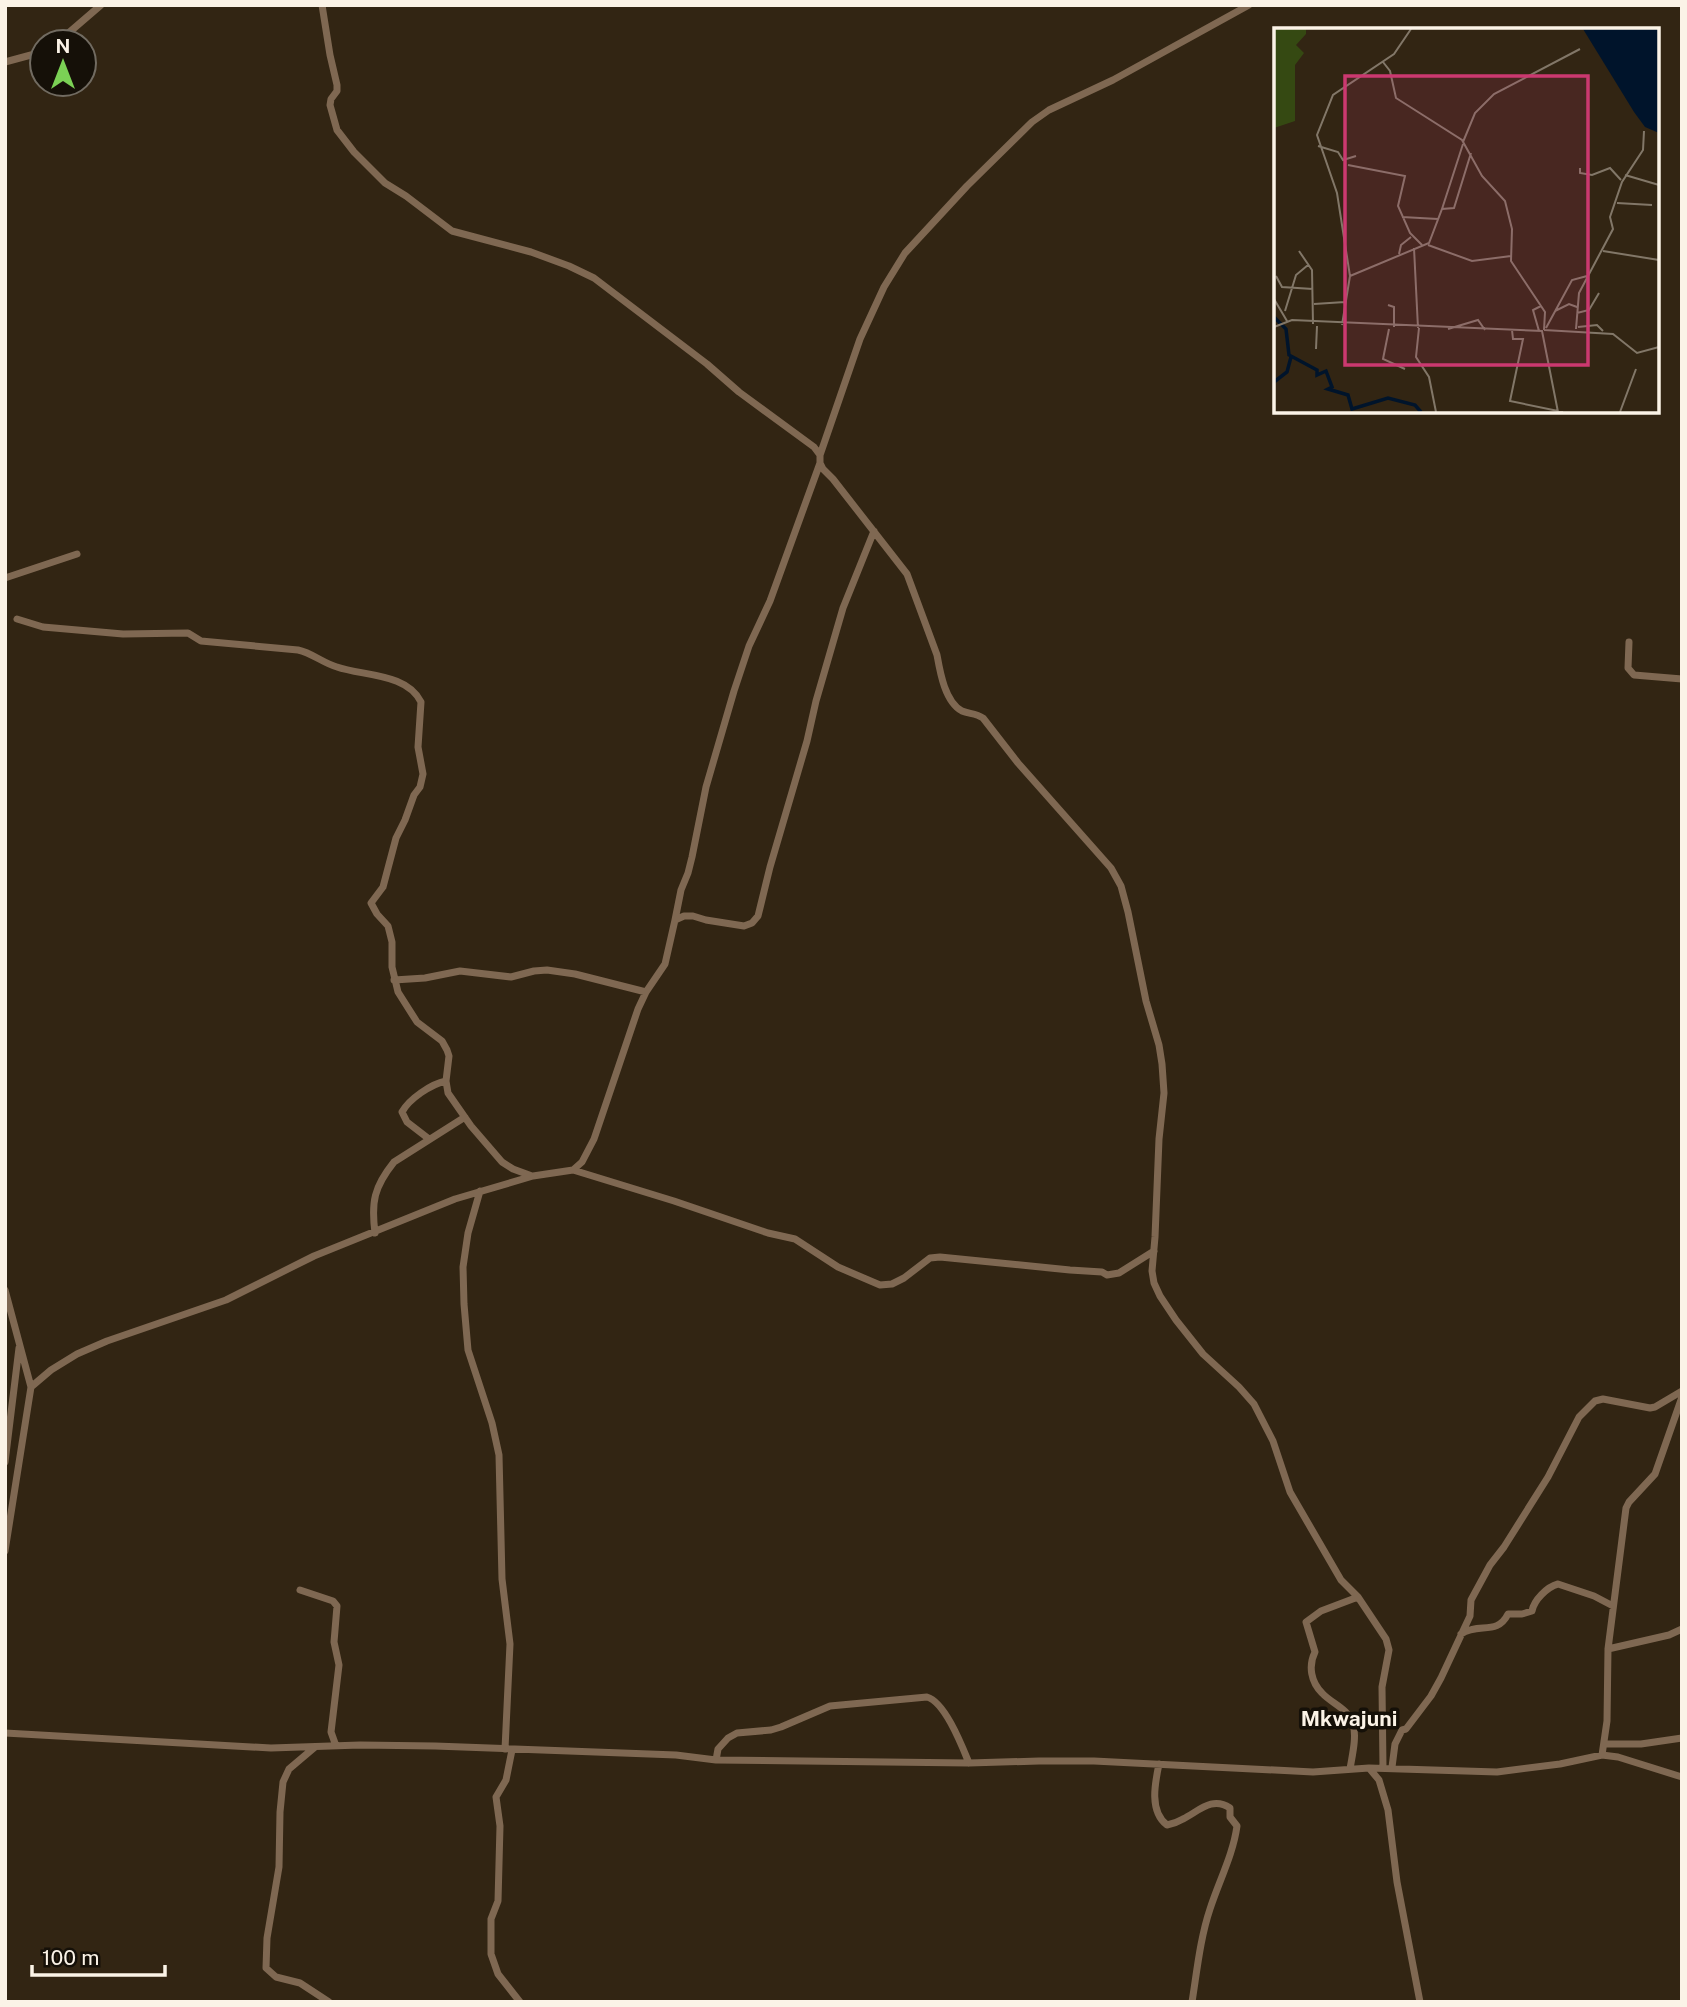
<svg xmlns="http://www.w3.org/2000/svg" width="1687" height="2007" font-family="'Public Sans',sans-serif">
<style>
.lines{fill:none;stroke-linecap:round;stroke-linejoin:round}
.minor{stroke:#7f6852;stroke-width:7}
.labels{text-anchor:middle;stroke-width:7;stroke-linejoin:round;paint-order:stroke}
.quarter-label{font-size:21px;font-weight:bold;fill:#fbf3e7;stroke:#151008}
.inset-river{fill:none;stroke:#00142b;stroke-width:3.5}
.inset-road{fill:none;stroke:#827768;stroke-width:2}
.view{fill:#cb3970;fill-opacity:0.15;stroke:#cb3970;stroke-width:3.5}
.inset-edge{fill:none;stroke:#fbf3e7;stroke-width:3.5}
</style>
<rect width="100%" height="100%" fill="#322513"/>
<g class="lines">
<path class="minor" d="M 322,5 L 330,55 L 337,85 L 337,91 L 331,99 L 330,105 L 337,130 L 354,152 L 385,183 L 406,196 L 452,231 L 531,252 L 569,266 L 594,278 L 707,364 L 739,392 L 814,447 L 820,455 L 820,463 L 823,469 L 833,479 L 907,574 L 937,655 C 940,672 945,702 962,711 C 969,714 976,713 983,718 L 1018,763 L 1111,868 L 1121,886 L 1128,912 L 1146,1001 L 1159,1045 L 1162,1064 L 1164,1093 L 1159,1139 L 1155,1237 L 1152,1271 L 1154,1283 L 1160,1296 L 1176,1320 L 1203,1354 L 1239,1387 L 1254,1404 L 1273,1441 L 1290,1492 L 1341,1580 L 1358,1597 L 1386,1639 L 1389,1650 L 1382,1687 L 1383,1767
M 58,42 L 101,5
M 5,62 L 42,52
M 820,455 L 860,339 L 884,287 L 905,253 L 967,186 L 1032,122 L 1049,110 L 1113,80 L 1249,5
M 5,578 L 77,554
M 17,619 L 43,627 L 123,634 L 188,633 L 201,641 L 298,650 C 312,653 323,663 337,667 C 363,676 407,673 421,702 L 418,747 L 423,774 L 420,787 L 414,795 L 405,820 L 396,838 L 383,887 L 371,903 L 377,914 L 388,926 L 392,942 L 392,967 L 398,992 L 417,1022 L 442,1041 L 447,1050 L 449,1056 L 446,1081 L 448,1093 L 471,1126 L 502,1162 L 513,1169 L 532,1176
M 1629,642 L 1628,668 L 1634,675 L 1682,679
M 675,920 L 681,890 L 688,873 L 692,857 L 706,787 L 734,691 L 749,646 L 770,601 L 820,463
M 394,980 L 425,978 L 460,971 L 511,977 L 534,971 L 547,970 L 575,974 L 646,992
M 429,1139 L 407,1122 L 402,1112 C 409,1099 431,1084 446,1081
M 573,1170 L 674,1201 L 768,1233 L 795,1239 L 838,1267 L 880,1285 L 892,1284 L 904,1278 L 930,1258 L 940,1257 L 1070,1270 L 1102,1272 L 1107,1275 L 1119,1273 L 1154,1251
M 480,1191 L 468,1233 L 463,1267 L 464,1304 L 468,1350 L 492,1423 L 499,1455 L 502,1579 L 510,1644 L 505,1749
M 375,1233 C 371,1202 374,1187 394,1162 L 465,1117
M 5,1290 L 31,1387 L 5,1551
M 31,1387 L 51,1370 L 77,1354 L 107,1341 L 226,1300 L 314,1256 L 455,1199 L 533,1176 L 573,1170 L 582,1162 L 594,1139 L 638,1009 L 646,992 L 665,964 L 675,920 L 684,916 L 693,916 L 706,920 L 744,926 L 752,923 L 758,916 L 770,867 L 807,741 L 816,701 L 843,608 L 874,531
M 5,1462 L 19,1348
M 300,1590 L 333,1601 L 337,1606 L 334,1642 L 339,1665 L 331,1732 L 336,1746
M 1461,1634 C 1479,1622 1497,1636 1508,1614 L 1522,1614 L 1532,1611 C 1534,1600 1547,1587 1558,1584 L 1594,1596 L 1613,1606
M 1608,1649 L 1669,1635 L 1682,1629
M 5,1733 L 271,1748 L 360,1745 L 435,1746 L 676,1755 L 716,1760 L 969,1763 L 1039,1761 L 1094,1761 L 1313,1772 L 1369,1768 L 1379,1780 L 1388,1810 L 1397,1882 L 1420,2002
M 1605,1744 L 1641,1744 L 1682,1738
M 315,1747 L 289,1769 L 283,1782 L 280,1812 L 279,1867 L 267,1938 L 266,1968 L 276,1977 L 300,1983 L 329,2002
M 512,1750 L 506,1780 L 496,1797 L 500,1826 L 498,1901 L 491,1919 L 491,1954 L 498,1974 L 520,2002
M 1602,1755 L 1607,1721 L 1608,1649 L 1626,1508 L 1629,1502 L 1655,1474 L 1682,1397
M 716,1760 L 718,1749 L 728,1738 L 737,1733 L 771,1730 L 781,1727 L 830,1706 L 927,1697 C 945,1702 962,1746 969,1763
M 1159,1764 C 1155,1783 1149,1811 1167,1825 C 1172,1824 1178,1822 1183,1819 C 1199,1811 1212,1796 1230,1808 L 1230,1817 L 1237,1826 C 1233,1855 1219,1881 1210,1909 C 1200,1939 1197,1971 1192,2002
M 1392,1767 L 1395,1744 L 1402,1730 L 1406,1729 L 1431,1696 L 1441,1678 L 1470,1616 L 1471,1600 L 1490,1565 L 1504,1547 L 1548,1477 L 1579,1417 L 1595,1401 L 1603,1399 L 1650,1408 L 1655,1407 L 1682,1391
M 1369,1768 L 1497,1772 L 1560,1764 L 1602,1755 L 1618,1757 L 1682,1777
M 1350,1769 C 1352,1756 1357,1737 1353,1724 C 1348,1708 1332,1704 1322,1693 C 1311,1682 1308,1666 1315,1652 L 1306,1622 L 1321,1611 L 1358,1597"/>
</g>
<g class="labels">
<g class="quarter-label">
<text x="1349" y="1726">Mkwajuni</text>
</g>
</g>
<g transform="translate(1274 28)">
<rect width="385" height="385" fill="#322513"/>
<path d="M 0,1 L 32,1 L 32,6 L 22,17 L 30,25 L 21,37 L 21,93 L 0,100 Z" fill="#354912"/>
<path d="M 309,1 L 385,1 L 385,105 L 371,99 L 360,84 Z" fill="#00142b"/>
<path class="inset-river" d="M 0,289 L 12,301 L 15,327 L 43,342 L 43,347 L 52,343 L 58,359 L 54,361 L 74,367 L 78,381 L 114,370 L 141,377 L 147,384M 0,354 L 13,344 L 17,329"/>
<path class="inset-road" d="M 109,34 L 116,43 L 122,70 L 188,112 L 208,148 L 231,173 L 238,201 L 237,233 L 271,284 L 270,302M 189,114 L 201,85 L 220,66 L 306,21M 44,118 L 64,124 L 69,132 L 82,128M 74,137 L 131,148 L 124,178 L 136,205 L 148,217M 306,140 L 306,145 L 318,147 L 336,140 L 347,152M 351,147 L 385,157M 343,175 L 378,177M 168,181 L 189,116M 128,189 L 164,191M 154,217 L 198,233 L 237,228M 140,220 L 144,300M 25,223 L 38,242 L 39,296M 329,223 L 385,232M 125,226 L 127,217 L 137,209M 2,248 L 8,259 L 39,261M 76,248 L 155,215 L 168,181 L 180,180 L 197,125M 0,271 L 13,293M 40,276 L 71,274M 114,277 L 120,279 L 120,299M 11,283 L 22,247 L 34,237M 281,283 L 295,276 L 303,279M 303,285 L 315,282 L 325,265M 68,297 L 76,248 L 63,165 L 43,107 L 59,67 L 120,26 L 137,1M 0,299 L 18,292 L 268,303 L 284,384M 304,299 L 323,297 L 329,303M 145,300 L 142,329 L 155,349 L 162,384M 272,300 L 298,252 L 313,248M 115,301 L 109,331 L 131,341M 174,301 L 204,292 L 211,302M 302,301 L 305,265 L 339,201 L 336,189 L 348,154 L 369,122 L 370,103M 238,302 L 239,311 L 249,311 L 236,373 L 289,384M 270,302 L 339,306 L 363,325 L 385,319M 265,303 L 259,282 L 267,278M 42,321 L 43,298M 346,384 L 362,341"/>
<path class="view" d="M 71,48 L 314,48 L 314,337 L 71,337 Z"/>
<rect width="385" height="385" class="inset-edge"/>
</g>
<rect width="1687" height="2007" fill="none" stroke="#fbf3e7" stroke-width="14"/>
<g transform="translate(63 63)"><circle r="33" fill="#151008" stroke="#716b61" stroke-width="2"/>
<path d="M0-5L12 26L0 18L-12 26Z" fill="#7bd155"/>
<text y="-10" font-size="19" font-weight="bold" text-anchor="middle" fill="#fbf3e7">N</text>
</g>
<path d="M32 1965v10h133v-10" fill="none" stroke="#fbf3e7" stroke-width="3.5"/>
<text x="42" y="1965" font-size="21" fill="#fbf3e7" stroke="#151008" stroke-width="5" paint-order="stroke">100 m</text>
</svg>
